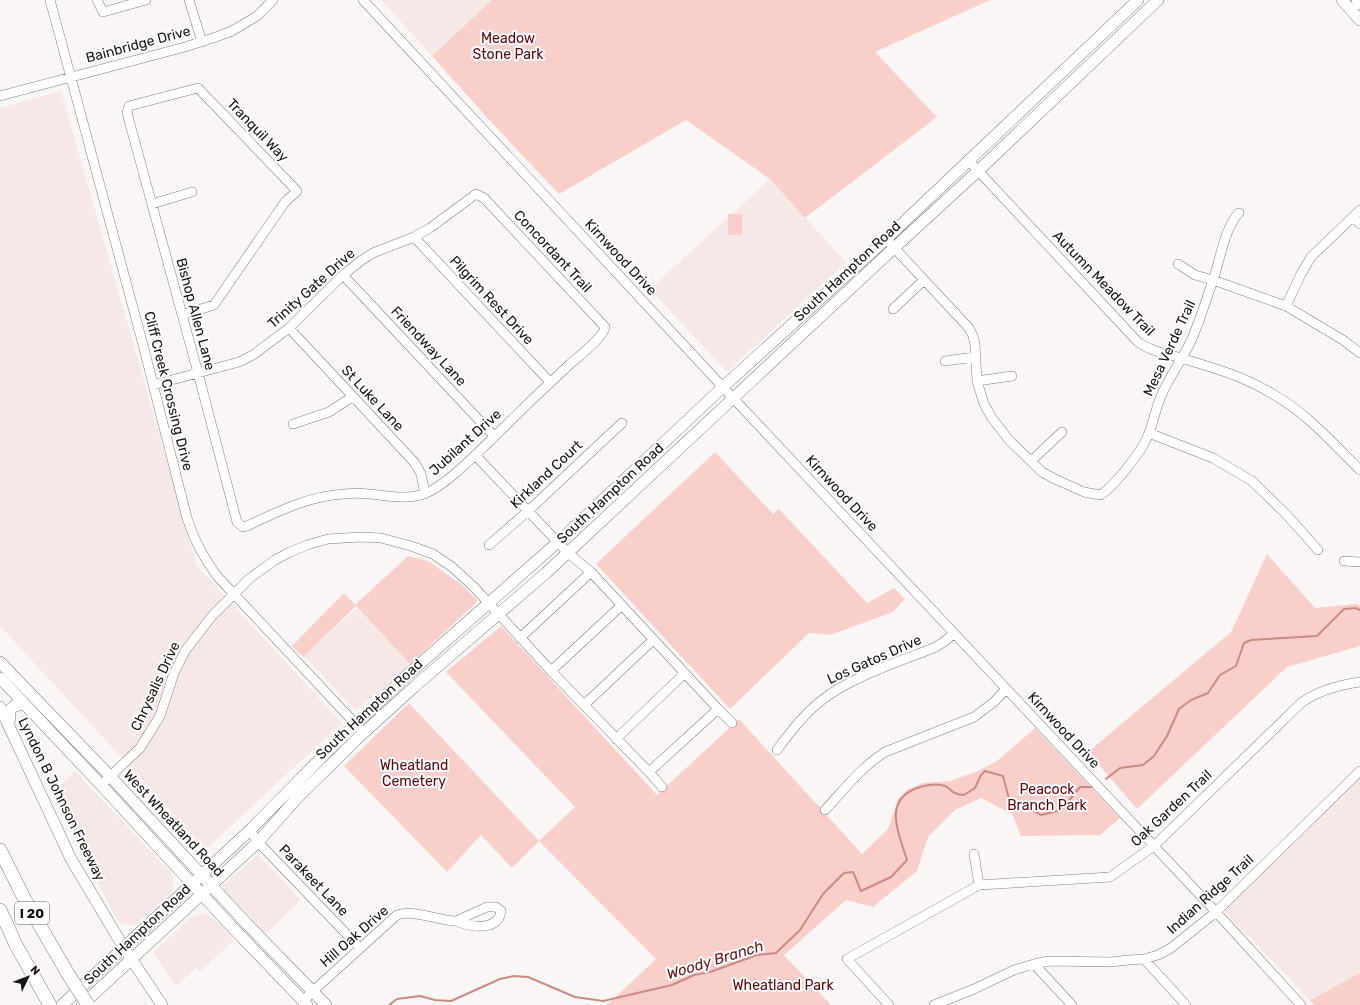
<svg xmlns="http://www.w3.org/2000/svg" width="1360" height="1005" font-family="Rubik,sans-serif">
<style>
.built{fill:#f5e8e6}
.green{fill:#f8cfca}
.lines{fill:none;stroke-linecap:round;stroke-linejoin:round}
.stream{stroke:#cb8a83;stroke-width:2}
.minor-casing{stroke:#817d7d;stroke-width:10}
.major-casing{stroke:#817d7d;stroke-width:12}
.highway-casing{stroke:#817d7d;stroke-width:14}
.minor{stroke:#fff;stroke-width:9}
.major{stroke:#fff;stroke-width:11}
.highway{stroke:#fff;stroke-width:13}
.highway-bridge-casing{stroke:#817d7d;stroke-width:14;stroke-linecap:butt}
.highway-bridge{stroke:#fff;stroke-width:13}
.labels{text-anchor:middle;stroke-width:4;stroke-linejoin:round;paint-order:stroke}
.shield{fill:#fff;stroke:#5b5a5a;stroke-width:1}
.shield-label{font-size:13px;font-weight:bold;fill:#151413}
.park-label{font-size:14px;fill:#57070a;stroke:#fff}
.street-label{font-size:14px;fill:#151413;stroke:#fff}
.water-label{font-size:15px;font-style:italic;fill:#621514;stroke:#fff}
</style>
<rect width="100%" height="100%" fill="#fbf6f6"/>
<path class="built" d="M 381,0 L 492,0 L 432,56 Z
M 61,91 L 197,566 L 342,723 L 206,849 L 0,626 L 0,108 Z
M 770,179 L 846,262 L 727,372 L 650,289 Z
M 357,608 L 410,664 L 384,688 L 355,710 L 304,656 Z
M 75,771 L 173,875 L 173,891 L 134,926 L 118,922 L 53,793 Z
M 1359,777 L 1360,778 L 1360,973 L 1310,1000 L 1224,911 Z
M 258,855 L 301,900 L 266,934 L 224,891 L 224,884 Z
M 204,913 L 215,919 L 234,940 L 200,972 L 196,968 L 176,986 L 153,952 L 193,916 Z"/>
<path class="green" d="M 492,0 L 990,0 L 875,52 L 937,117 L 805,218 L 770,179 L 686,120 L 559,194 L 491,122 L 432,56 Z
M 728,214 L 742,214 L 742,235 L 728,235 Z
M 715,452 L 773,514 L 779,509 L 867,603 L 894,588 L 905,599 L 893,612 L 830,635 L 809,633 L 730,709 L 596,564 Z
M 1267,554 L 1315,608 L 1356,604 L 1360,606 L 1360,646 L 1287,667 L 1137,809 L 1088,752 L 1231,632 Z
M 408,556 L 428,561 L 462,585 L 478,601 L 410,664 L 356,606 L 303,657 L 292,646 L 344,593 L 355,605 Z
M 501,626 L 657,795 L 739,719 L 862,854 L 888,829 L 898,799 L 907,790 L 923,783 L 950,781 L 978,771 L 997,761 L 1035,728 L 1120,818 L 1100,835 L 1021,836 L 1012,814 L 981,798 L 955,810 L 928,837 L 917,871 L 873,907 L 846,900 L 784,955 L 831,1005 L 607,1005 L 656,959 L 539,841 L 512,868 L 481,835 L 447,872 L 344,766 L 409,703 L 539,841 L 575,807 L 446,672 Z
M 1360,973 L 1360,1005 L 1314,1005 L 1310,1000 Z"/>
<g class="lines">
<path class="stream" d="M 1106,779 L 1120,768 L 1143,765 L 1154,756 L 1167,736 L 1179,709 L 1191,700 L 1208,693 L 1220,675 L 1236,666 L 1244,643 L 1251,640 L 1317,636 L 1344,609 L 1356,608 L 1360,610
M 389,1005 L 397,999 L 420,996 L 435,1000 L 451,1001 L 500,979 L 514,976 L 528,977 L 575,997 L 603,1001 L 672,985 L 694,975 L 710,972 L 757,955 L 776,953 L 800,930 L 823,894 L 844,873 L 853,872 L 861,891 L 891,877 L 907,860 C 899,834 882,801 917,788 C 925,785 937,783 945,786 C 949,787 951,792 955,793 C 957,794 961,795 964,795 L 975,788 L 981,775 L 985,771 L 1003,776 L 1009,799 L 1013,802 L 1022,804 L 1041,815 L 1061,810 L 1080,787 L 1094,787"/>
<defs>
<path id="minor" d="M 50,0 L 142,341 L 187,518 C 195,542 203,556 217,576 L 364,733
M 97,0 L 103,12 L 146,0
M 189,0 L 202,42
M 363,0 L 733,398 L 1216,912 L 1301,1005
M 0,96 L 185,47 L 216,37 L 232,31 L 257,16 L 273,0
M 968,160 L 1138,342 C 1152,352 1165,353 1181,358 C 1197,363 1214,368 1231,374 C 1258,384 1288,401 1310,421 C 1327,436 1343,453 1360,470
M 152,204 L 192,192
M 1353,217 L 1360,224
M 414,237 L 550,382
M 886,239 L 969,328 L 973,336 L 975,345 L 977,381 L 984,404 L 992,418 L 1009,440 L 1042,472 L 1057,480 L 1084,492 L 1100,495 C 1112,489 1140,453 1146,440 C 1153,426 1155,410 1161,396 C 1169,378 1181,361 1190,343 C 1199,324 1205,303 1212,283 C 1220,262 1224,228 1239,213
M 1178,264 L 1195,275 L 1213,280 L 1286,306 L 1343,340 L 1360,353
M 343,275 L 494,436
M 1286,306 L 1301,274 L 1311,257 L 1360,210
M 893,309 L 924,280
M 289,328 L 415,463 L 421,474 L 425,494
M 945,361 L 975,357
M 977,381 L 1012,376
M 153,385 L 239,362 L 253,355 L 289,328 L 343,275 L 362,260 L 373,253 L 414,237 L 430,228 L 476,194 L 484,198 L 605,327 C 604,337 578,357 570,364 C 543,389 517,414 491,440 C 474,456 446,485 426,493 C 407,501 387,495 369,494 C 361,493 352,493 344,494 C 309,496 279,511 247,526 L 243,527 L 237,522 L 198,373 L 127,113 L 129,106 L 198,88 L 297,191 L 285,202 L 214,305 L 182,315
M 293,424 L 329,412 L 352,397
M 1149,433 L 1213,458 L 1252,481 L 1286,514 L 1318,550
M 1031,461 L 1062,432
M 489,545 L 528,511 L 622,423
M 1344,561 L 1360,562
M 520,638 L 591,572
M 551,671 L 622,605
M 584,705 L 653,640
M 718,709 L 732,723
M 616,739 L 685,673
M 777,750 C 790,732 805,713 822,700 C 851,677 901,661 936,647 L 945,641 L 954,633
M 649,772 L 662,787
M 101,785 L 140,748 L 160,716 L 174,673 L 185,651 L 212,616 L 250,578 L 275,560 L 290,552 L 307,545 L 328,539 L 362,537 L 381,538 L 411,546 L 433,554 L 452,567 L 473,586 L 551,671 L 649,772 L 718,709 L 591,572 L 568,553 L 475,455
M 825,810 C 844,790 861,767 885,752 L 974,717 L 994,702 L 1006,689
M 250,830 L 258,842 L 360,948
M 974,854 L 979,885
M 487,907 L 496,907 L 501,911 C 498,932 470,927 456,921 Z
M 1144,959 L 1186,1005
M 1034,964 L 1072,1005
M 303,1001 L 313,991 L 397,915 C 416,909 437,921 456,921
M 889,1005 L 847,959 L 979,885 L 1110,877 L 1154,846 L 1301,703 C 1319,690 1339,685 1360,682
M 934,1005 L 974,989 L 1014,970 L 1034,964 L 1049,961 L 1111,962 L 1129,960 L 1144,959 L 1158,955 L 1171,948 L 1216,912 L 1360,771"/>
<path id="major" d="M 1342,0 L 1360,20
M 1357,0 L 1360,4
M 0,662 L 110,776 L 247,924 L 326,1005
M 0,678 L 101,785 L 231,926 L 307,1005
M 0,707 L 71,859 L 124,948 L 162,1005
M 9,725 L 10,710 L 14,706 L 24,704
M 62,1005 L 250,830 L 331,748 L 405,677 L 558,542 L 723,387 L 886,239 L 1138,0
M 82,1005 L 258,842 L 297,798 L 359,737 L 414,687 L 546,573 L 894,248 L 978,171 L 1158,0"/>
<path id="highway" d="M 0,850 L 24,898 L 68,974
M 0,910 L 17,947 L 50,1005"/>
</defs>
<use href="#minor" class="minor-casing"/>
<use href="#major" class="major-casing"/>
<use href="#highway" class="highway-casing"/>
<use href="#minor" class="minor"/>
<use href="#major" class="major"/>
<use href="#highway" class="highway"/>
<defs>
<path id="highway-bridge" d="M 68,974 L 88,1005"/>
</defs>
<use href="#highway-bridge" class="highway-bridge-casing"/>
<use href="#highway-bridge" class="highway-bridge"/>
</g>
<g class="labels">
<rect class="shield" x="15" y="902" width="34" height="22" rx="3"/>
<g class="shield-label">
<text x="32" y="918">I 20</text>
</g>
<g class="park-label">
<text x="508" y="43">Meadow<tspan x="508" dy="16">Stone Park</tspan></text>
<text x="414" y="770">Wheatland<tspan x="414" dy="16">Cemetery</tspan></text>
<text x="1047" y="794">Peacock<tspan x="1047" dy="16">Branch Park</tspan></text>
<text x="783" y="990">Wheatland Park</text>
</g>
<g class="street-label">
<text transform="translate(138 44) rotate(-15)" y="5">Bainbridge Drive</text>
<text transform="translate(258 130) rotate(46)" y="5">Tranquil Way</text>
<text transform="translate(553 251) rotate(47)" y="5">Concordant Trail</text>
<text transform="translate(621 257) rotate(47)" y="5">Kirnwood Drive</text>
<text transform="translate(847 271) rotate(-43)" y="5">South Hampton Road</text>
<text transform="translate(1104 283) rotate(46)" y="5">Autumn Meadow Trail</text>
<text transform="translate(311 288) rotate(-42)" y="5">Trinity Gate Drive</text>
<text transform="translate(492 300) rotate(47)" y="5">Pilgrim Rest Drive</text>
<text transform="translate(196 314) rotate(75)" y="5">Bishop Allen Lane</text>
<text transform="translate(429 346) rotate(47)" y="5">Friendway Lane</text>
<text transform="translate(1169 348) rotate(-65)" y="5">Mesa Verde Trail</text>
<text transform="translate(169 391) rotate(76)" y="5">Cliff Creek Crossing Drive</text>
<text transform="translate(373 398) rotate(47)" y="5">St Luke Lane</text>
<text transform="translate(465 442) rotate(-42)" y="5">Jubilant Drive</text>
<text transform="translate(546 474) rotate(-43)" y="5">Kirkland Court</text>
<text transform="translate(610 493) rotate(-43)" y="5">South Hampton Road</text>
<text transform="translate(842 493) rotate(47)" y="5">Kirnwood Drive</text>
<text transform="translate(874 659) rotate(-24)" y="5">Los Gatos Drive</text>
<text transform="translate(155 686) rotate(-65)" y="5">Chrysalis Drive</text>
<text transform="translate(369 709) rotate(-43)" y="5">South Hampton Road</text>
<text transform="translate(1064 730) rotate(47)" y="5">Kirnwood Drive</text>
<text transform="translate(62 799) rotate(64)" y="5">Lyndon B Johnson Freeway</text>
<text transform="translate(1171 808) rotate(-43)" y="5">Oak Garden Trail</text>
<text transform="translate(174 823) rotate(47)" y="5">West Wheatland Road</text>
<text transform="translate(314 880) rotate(46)" y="5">Parakeet Lane</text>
<text transform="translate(1210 894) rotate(-42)" y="5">Indian Ridge Trail</text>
<text transform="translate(137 934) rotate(-43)" y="5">South Hampton Road</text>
<text transform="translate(354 936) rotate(-41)" y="5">Hill Oak Drive</text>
</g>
<g class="water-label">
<text transform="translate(715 960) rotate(-17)" y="5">Woody Branch</text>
</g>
</g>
<g transform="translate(28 977) rotate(47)" stroke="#ffffff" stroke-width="3" paint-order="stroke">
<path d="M0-3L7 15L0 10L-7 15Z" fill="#151413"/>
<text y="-6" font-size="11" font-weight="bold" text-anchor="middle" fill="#151413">N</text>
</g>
</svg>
